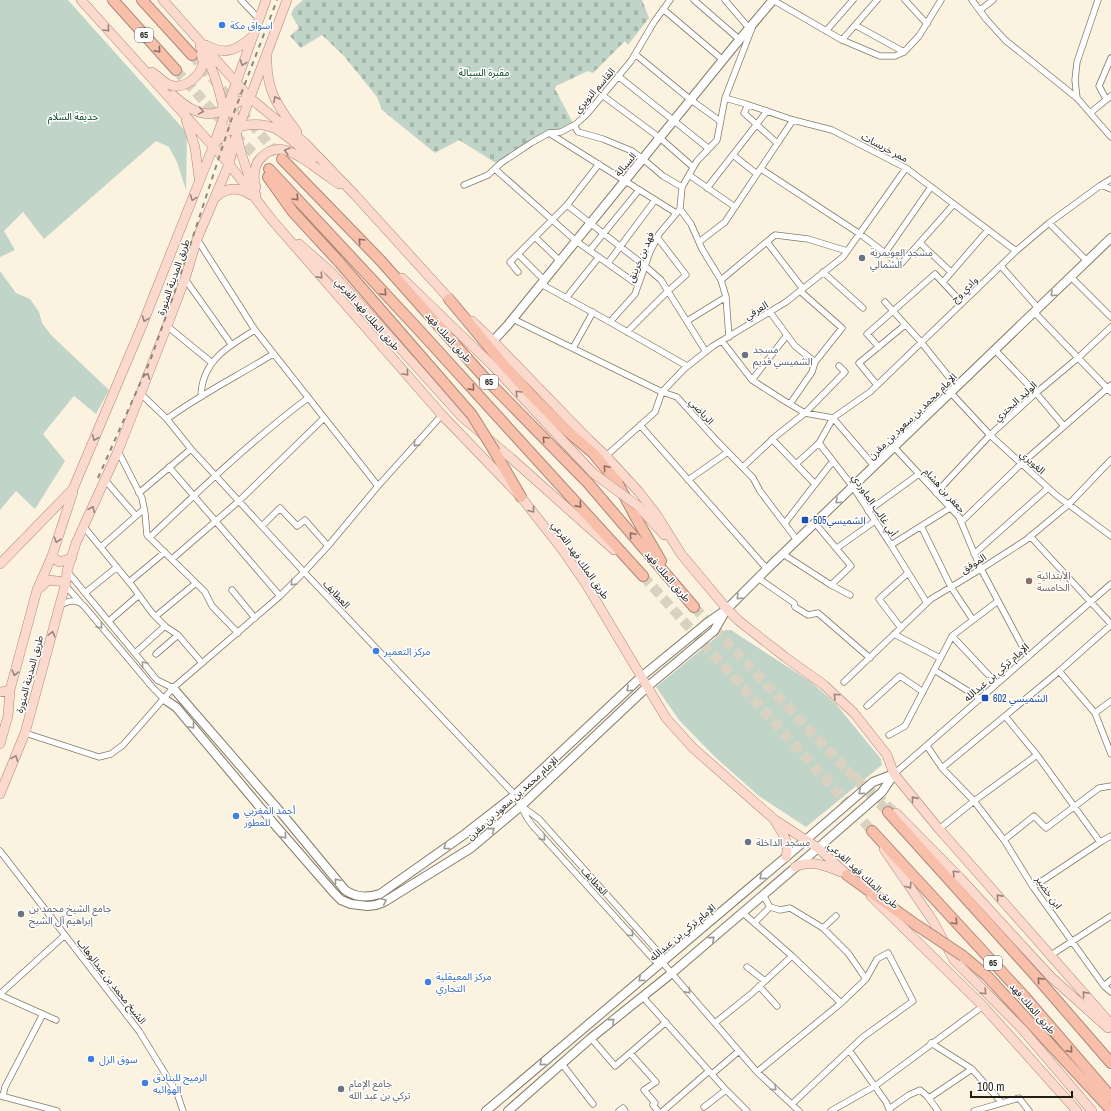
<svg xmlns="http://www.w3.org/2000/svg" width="1111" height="1111" font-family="'Archivo Narrow','Noto Sans Arabic',sans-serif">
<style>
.cemetery{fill:url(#cemetery-stones)}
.park{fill:#c0d5c7}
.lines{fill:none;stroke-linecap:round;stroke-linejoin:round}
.primary-tunnel{stroke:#dad2c1;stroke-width:9;stroke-dasharray:9 4.5;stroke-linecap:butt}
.highway-tunnel{stroke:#dad2c1;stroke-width:10;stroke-dasharray:10 5;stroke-linecap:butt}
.street-casing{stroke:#837b6b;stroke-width:7}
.secondary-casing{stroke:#837b6b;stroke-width:10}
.primary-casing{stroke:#ad8777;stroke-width:10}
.highway-casing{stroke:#ad8777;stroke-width:12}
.street{stroke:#fff;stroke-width:5.5}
.secondary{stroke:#fff;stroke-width:8}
.primary{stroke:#fbd9cd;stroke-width:9}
.highway{stroke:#f8bfab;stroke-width:10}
.rail{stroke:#8e887b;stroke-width:2;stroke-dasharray:5 5;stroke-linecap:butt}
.primary-bridge-casing{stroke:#ad8777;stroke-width:10;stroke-linecap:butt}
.highway-bridge-casing{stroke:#ad8777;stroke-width:12;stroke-linecap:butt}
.primary-bridge{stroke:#fbd9cd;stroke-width:9}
.highway-bridge{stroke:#f8bfab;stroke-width:10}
.oneway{stroke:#99857b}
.oneway2{stroke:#8c6e61}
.oneway3{stroke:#9b9a97}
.shop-dot{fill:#3f7fe0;stroke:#fff;stroke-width:1.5}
.worship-dot{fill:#6b7280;stroke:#fff;stroke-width:1.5}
.transit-dot{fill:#1a4fb4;stroke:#fff;stroke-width:1.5}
.education-dot{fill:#8d6e63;stroke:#fff;stroke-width:1.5}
.labels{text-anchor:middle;stroke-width:3;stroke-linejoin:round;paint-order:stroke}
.shield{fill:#fff;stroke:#64625d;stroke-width:1}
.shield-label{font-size:9px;font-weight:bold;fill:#211e17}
.shop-label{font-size:10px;fill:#366cbe;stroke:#fff;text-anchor:start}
.park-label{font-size:10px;fill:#054429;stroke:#fff}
.street-label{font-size:10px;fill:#211e17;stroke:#fff}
.worship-label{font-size:10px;fill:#5b616d;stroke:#fff;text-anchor:start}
.transit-label{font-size:10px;fill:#164399;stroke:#fff;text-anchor:start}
.education-label{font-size:10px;fill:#785e54;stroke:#fff;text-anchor:start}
</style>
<defs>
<pattern id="cemetery-stones" width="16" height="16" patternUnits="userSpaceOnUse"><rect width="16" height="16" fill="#c0d5c7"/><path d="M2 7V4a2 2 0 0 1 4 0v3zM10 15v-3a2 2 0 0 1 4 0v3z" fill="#a5b6aa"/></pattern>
</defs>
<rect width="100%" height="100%" fill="#fbf2df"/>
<path class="cemetery" d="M 303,0 L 642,0 L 649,18 L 628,45 L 625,41 L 593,73 L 588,71 L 556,86 L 555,89 L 574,125 L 549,133 L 499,165 L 459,140 L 435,153 L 382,110 L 377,97 L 344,56 L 322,35 L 301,48 L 290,36 L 299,28 L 291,14 L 294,8 Z"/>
<path class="park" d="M 0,0 L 68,0 L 187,133 L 186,190 L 177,162 L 169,147 L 156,141 L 44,239 L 23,212 L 4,231 L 15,250 L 0,257 Z
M 0,271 L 16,293 L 30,299 L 39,312 L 42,323 L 51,335 L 109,390 L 96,414 L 74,396 L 43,434 L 65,461 L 35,509 L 16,491 L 0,510 Z
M 725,630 L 731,630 L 811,682 L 835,703 L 881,759 L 882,765 L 806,827 L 759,796 L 715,757 L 679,720 L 656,687 Z"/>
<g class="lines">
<path class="primary-tunnel" d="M 846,769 L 896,813"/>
<path class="highway-tunnel" d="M 192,55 L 282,159
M 176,70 L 220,119
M 235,135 L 269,169
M 643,576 L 872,831
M 694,607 L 846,769 L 888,812"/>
<defs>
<path id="street" d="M 241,0 L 259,19
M 694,0 L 740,40
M 725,0 L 749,28
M 773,0 L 842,40 L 880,56 L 895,56 L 904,52 L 919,36 L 941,0
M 905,0 L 927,24
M 972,0 L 986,19 L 1005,40 L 1077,98 L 1111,137
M 663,9 L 723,60
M 980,10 L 993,0
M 855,25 L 904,52
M 826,31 L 853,0
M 842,40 L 877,0
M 635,54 L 691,100 L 720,121
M 618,76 L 708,148
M 602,95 L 660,138 L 693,167
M 725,98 L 746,104 L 793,120 L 832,130 L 906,168 L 1016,251
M 1077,98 L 1075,80 L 1077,62 L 1098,0
M 1106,99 L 1099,86 L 1111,58
M 748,105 L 744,113 L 777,143
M 1090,113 L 1111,96
M 574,125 L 578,132 L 603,139 L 632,151 L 643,159 L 663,176 L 682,187
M 549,133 L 676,213
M 733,155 L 757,174
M 495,169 L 576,241 L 638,285
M 761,169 L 860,234 L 885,253 L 931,187
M 689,175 L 735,207
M 464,185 L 488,175 L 501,163 L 531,143 L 549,133 L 561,132 L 576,124 L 587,114 L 631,61 L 654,22 L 670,0
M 1101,185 L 1111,189
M 707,188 L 767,111
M 567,205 L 645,266 L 661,280 L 706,352
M 680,209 L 691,224 L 702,249 L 721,280 L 726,297 L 729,337
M 1049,223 L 1087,261
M 535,237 L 560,261
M 197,239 L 255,330 L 378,486
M 699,242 L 725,222 L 793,120
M 767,242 L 803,289
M 920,243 L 951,272
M 590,250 L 639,190
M 885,253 L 900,265 L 954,204
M 518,254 L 544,280
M 608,263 L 655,200
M 1001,266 L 1038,308
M 518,272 L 510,262 L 567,205 L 599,164
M 823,272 L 863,308
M 1071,277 L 1111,317
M 185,279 L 231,344
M 721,280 L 775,235 L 808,239 L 847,251
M 943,282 L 988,230
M 541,284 L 610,322 L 687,366
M 566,298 L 599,257
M 885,302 L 921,342 L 957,387
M 770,312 L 795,346 L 815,362
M 1034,312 L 1111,392
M 513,319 L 662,392 L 677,397 L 716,440 L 753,478 L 760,491 L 797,540
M 687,321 L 726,297
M 610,322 L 635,294 L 650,252 L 659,234 L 680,209 L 682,187 L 697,161 L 717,140 L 725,98 L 752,28
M 167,326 L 211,362
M 627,332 L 668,291 L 686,275 L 657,237
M 722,341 L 752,380 L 783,400 L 805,413 L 833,418 L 874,466
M 879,347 L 867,334 L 935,274 L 962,303
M 573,348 L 593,312
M 995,350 L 1036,393 L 1064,426
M 752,380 L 787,335
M 877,385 L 859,363 L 905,325
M 140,393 L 167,419 L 191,449 L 304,572 L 515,795 L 527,818 L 533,826 L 654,960 L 662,962
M 951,393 L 990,435 L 1056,495 L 1111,536
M 201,397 C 201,362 228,346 255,330
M 790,404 L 812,372 L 815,362 L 842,328 L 800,291
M 167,419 C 201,394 238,376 273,354
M 640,425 L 767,569
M 772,439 L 815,484
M 894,447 L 959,517 L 980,567 L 1028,657
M 118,451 L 142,498 L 145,513 L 147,535 L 205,592 L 212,606 L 238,633
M 606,456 L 655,412 L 662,392 L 684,369 L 713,346 L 786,302 L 843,257 L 906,168
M 796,464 L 819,443
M 169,467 L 280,596
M 743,467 L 776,436 L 805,413 L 845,372 L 839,366
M 105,480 L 136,516
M 688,480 L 728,452
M 139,493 L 191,449
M 936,493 L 990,435 L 1036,393 L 1079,357 L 1111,327
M 868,511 L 919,474
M 961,522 L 1021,464 L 1111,385
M 785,523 L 833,461
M 815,523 L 851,566 L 831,585
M 262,526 L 280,508 L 297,526 L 305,520 L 328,546
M 921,526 L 951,587 L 973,620
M 84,527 L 133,587 L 152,613 L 166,627 L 178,635 L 202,663
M 1030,536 L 1111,624
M 150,537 C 201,489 252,440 308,398
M 891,545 L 950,508
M 101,547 L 144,509
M 837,548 L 875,521
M 783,554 L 831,585 L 850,595
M 974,554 L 1048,488
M 172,559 L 239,501 L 324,418
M 67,571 L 157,680 L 173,688
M 758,578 L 794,603 L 795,607 L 808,615 L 818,613 L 870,658
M 129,582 L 165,552
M 65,585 L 80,602
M 232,590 L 255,618
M 85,593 L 117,567
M 927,603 L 891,545 L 853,487 L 819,443 L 833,418 L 870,392 L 1016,251 L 1049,223 L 1101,185 L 1111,179
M 60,605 C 69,601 76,598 84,606 L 153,688 L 164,699
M 156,616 L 196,583
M 109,621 L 139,595
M 901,628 L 879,599 L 908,573
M 894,634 L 940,658
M 952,636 L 997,684
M 135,653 L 165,626
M 156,654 L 178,635
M 934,670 L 981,699
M 1059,671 L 1095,713 L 1111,754
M 844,682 L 931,599 L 981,569 L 1026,540 L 1068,505 L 1111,460
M 867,706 L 900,676 L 923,692
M 1095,713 L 1111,701
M 1005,716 L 1037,755 L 1100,842
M 25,733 L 99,757 L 111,754 L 123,745 L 173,688 L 280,596 L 304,572 L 328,546 L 378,486 L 442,415
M 889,735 L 905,726 L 952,636 L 998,601
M 927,746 L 942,768 L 974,801 L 1004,840 L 1033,887 L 1104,986 L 1111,992
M 942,768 L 1057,673 L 1111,625
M 894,774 L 1111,584
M 521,806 L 531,813 L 539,819 L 661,955 L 662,962 L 757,1072 L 799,1111
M 939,829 L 974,801 L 1037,755
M 1004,840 L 1034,816 L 1046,828 L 1099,788 L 1111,786
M 0,851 L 139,1031 L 177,1093 L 183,1111
M 1033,887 L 1102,841 L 1111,836
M 763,895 L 770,907
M 743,913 L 792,956 L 841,1003
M 755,922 L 770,907 L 780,910 L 790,908 L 823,928 L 848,953 L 866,979
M 823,928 L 836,916
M 1051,955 L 1111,916
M 747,967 L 765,981
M 759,986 L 777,1006
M 1104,986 L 1111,980
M 0,994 L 65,935
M 0,995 L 56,1020
M 642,996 L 726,1090 L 747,1111
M 715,1023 L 751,994 L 792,956
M 591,1038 L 615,1066 L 666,1022
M 931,1043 L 972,1069 L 1002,1103
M 849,1050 L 886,1102 L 890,1111
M 630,1053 L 656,1082 L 644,1090 L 655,1103 L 653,1105 L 658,1111
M 562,1064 L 593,1104
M 757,1072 L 841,1003 L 866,979 L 877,959 L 888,953 L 913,1001 L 863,1037 L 792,1104
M 712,1074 L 739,1051
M 1,1096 L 57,1111
M 3,1096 L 5,1087 L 43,1014
M 929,1098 L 972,1069
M 704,1107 L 726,1090
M 889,1109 L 909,1095 L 920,1090 L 927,1096 L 938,1111
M 619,1111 L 623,1108 L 625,1111
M 663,1111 L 709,1071
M 831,1111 L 875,1086 L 983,1006
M 974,1111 L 1019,1098 L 1029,1111"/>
<path id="secondary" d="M 493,341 L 507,326 L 735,45 L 773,0
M 173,688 L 283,815 L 345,890 C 356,898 367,898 380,894 L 465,834 L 515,795 L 641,677 L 707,623 L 727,609 L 767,569 L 1111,238
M 164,699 L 176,707 L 275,825 L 334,893 L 341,900 L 351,904 L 367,906 L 376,905 L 384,902 L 471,848 L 521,806 L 647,687 L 714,631 L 725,612
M 486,1111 L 786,857 L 873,782 L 894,774
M 508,1111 L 591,1038 L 672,973 L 818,848 L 882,792 L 894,774"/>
<path id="primary" d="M 81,0 L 229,164 L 272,220 L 442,415 L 521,497 L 561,548 L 586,584 L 666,718 L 693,748 L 775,820 L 818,848 L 853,880
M 163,0 L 250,98 L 305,143 L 355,195 L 454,304
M 206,45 C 225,56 237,50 252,37
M 200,47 C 213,66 220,90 224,113
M 267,59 C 266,91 279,108 297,132
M 152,72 C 158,76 164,83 170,85 C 184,90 201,76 203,63 C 203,60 202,57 201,54
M 236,81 C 235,89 234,96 233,103 C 233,135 245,166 256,195
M 173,95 C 184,105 199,117 215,113 C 227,109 238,101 250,98
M 186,120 L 195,147 L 199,178
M 225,128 L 228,159
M 216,142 C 228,125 257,120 276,129 C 289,137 301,148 313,158
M 256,187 C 253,180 254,167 259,160 C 276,139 294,153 311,164 C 320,171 329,177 339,184
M 216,197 C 227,187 239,187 251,195
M 299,244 L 332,273 L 462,417 L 511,458 L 614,550
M 402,278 L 492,365 L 593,473
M 472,321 L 493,341 L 589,440 L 606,456 L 639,492 L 656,514 L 681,554 L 727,609 L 739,621 L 785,657 L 824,685 L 854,713 L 887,755 L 894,774 L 939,829 L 1111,1024
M 638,506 L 664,535
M 72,558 L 59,562 L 52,556 L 73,492
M 0,564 L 73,489 L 141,328 L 213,147 L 266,0
M 40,588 L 48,580 L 66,582
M 0,692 L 10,690
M 0,744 L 8,716 L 10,690 L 37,590 L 52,556
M 0,794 L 25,733 L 66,582 L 67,571 L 76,543 L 118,451 L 167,326 L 185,279 L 197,239 L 229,164 L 237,132 L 287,0
M 896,813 L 962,880 L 1051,977 L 1108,1028
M 775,821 C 783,834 790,842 786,857
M 884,849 L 933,921 L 954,960 L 1023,1030 L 1092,1111
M 795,867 C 812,859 825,866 841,872
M 871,896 L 983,1006 L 1077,1111"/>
<path id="highway" d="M 113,0 L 176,70
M 142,0 L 192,55
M 282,159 L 381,261 L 484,377 L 588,483 L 694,607
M 269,169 L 418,329 L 643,576
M 268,177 L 293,212 L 340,263
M 449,299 L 503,364 L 532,396 L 566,430 L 593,453 L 617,482 L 635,516 L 661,561
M 495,452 L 521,497
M 888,812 L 1033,973 L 1111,1063
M 872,831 L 1024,996 L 1111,1097
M 847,875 L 915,924
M 963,956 L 987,976 L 1111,1110"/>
</defs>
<use href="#street" class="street-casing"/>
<use href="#secondary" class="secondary-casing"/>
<use href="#primary" class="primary-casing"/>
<use href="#highway" class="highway-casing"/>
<use href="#street" class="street"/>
<use href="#secondary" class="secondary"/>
<use href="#primary" class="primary"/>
<use href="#highway" class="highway"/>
<path class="rail" d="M 98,478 L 150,361 L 175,291 L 233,115 L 277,0"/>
<defs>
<path id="primary-bridge" d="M 593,473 L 638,506"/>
<path id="highway-bridge" d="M 340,263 L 472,415 L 495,452
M 915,924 L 963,956"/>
</defs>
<use href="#primary-bridge" class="primary-bridge-casing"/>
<use href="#highway-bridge" class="highway-bridge-casing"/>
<use href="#primary-bridge" class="primary-bridge"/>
<use href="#highway-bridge" class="highway-bridge"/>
</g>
<defs><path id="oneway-chevron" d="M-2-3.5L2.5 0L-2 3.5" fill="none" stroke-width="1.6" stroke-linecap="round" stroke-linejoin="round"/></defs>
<g class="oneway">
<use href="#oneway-chevron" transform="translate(107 29) rotate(47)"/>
<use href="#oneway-chevron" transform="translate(243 63) rotate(111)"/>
<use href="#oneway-chevron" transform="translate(276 99) rotate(-118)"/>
<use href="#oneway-chevron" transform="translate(201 111) rotate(10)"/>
<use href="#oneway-chevron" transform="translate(287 151) rotate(-165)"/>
<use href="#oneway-chevron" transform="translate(193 198) rotate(111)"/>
<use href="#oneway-chevron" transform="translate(320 276) rotate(49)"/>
<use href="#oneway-chevron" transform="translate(145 319) rotate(111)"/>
<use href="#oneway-chevron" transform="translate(406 373) rotate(49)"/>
<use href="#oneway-chevron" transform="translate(147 376) rotate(-68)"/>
<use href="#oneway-chevron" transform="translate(518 393) rotate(-133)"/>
<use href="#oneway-chevron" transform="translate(95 438) rotate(113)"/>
<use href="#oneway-chevron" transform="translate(92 509) rotate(-66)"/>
<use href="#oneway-chevron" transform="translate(532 510) rotate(52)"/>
<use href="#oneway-chevron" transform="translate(57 540) rotate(108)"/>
<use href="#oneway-chevron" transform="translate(52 634) rotate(-75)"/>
<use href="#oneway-chevron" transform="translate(15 673) rotate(105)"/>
<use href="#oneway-chevron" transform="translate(836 696) rotate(-137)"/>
<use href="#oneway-chevron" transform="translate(15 758) rotate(-68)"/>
<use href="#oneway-chevron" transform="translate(914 799) rotate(-129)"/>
<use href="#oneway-chevron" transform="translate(955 873) rotate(-135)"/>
<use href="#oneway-chevron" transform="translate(909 886) rotate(56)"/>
<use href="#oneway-chevron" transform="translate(999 897) rotate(-132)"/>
<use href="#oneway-chevron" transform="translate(984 992) rotate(45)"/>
<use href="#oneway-chevron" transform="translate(1085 994) rotate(-131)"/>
</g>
<g class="oneway2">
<use href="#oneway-chevron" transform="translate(158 50) rotate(49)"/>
<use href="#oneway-chevron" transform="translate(296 198) rotate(47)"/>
<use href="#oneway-chevron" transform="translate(361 241) rotate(-134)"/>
<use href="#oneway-chevron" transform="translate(384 293) rotate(47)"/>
<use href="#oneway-chevron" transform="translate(472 388) rotate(48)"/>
<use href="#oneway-chevron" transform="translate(545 439) rotate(-134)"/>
<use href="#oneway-chevron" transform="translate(606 468) rotate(-130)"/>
<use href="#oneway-chevron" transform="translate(579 505) rotate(48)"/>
<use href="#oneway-chevron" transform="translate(632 535) rotate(-131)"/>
<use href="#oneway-chevron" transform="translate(955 922) rotate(47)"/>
<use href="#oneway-chevron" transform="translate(1040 980) rotate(-131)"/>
<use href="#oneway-chevron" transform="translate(1070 1050) rotate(49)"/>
</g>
<g class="oneway3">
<use href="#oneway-chevron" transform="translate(1053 294) rotate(136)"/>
<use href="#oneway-chevron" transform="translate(416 444) rotate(132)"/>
<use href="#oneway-chevron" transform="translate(838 501) rotate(137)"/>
<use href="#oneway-chevron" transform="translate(293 583) rotate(134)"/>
<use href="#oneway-chevron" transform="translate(739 597) rotate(135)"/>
<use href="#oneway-chevron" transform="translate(100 626) rotate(50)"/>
<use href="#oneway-chevron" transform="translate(144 664) rotate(-130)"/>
<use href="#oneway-chevron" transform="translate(629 689) rotate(137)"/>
<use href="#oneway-chevron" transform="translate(192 726) rotate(50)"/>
<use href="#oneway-chevron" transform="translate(861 792) rotate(139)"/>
<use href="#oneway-chevron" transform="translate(492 830) rotate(-40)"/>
<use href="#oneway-chevron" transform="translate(284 836) rotate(49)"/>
<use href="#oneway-chevron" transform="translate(543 838) rotate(48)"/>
<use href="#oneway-chevron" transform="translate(446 847) rotate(144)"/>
<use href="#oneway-chevron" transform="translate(762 877) rotate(140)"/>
<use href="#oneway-chevron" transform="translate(337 881) rotate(-128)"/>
<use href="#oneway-chevron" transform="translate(384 901) rotate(-25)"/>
<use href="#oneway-chevron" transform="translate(631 934) rotate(47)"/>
<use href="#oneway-chevron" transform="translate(712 939) rotate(-40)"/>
<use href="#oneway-chevron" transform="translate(641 979) rotate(140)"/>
<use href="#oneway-chevron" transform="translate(688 991) rotate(49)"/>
<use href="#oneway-chevron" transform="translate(612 1021) rotate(-40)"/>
<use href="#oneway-chevron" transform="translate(542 1063) rotate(139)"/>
<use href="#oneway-chevron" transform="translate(774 1088) rotate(42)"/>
</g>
<g class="shop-dot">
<circle cx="222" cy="25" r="4"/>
<circle cx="376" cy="651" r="4"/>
<circle cx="236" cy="816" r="4"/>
<circle cx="428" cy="982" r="4"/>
<circle cx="91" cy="1059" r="4"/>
<circle cx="145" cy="1083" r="4"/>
</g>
<g class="worship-dot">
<circle cx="862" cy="258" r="4"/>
<circle cx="745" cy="355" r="4"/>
<circle cx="748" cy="842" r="4"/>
<circle cx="21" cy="914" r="4"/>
<circle cx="341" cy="1089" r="4"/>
</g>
<g class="transit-dot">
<rect x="801" y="516" width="8" height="8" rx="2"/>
<rect x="981" y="694" width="8" height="8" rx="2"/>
</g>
<circle class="education-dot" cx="1029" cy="581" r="4"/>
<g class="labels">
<g class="shield">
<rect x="135" y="28" width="18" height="14" rx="3"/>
<rect x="480" y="375" width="18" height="14" rx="3"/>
<rect x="984" y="956" width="18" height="14" rx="3"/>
</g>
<g class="shield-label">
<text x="144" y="38">65</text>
<text x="489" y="385">65</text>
<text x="993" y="966">65</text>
</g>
<g class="shop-label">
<text x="230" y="29">اسواق مكة</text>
<text x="384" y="655">مركز التعمير</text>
<text x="244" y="814">أحمد المغربي<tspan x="244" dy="12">للعطور</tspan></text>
<text x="436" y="980">مركز المعيقلية<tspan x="436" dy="12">التجاري</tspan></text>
<text x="99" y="1063">سوق الزل</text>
<text x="153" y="1081">الرميح للبنادق<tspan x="153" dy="12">الهوائيه</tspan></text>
</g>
<g class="park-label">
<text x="484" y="76">مقبرة السبالة</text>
<text x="73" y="120">حديقة السلام</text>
</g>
<g class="street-label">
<text transform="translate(594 90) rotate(-49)" y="4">القاسم النويري</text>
<text transform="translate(885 147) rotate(28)" y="4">ممر خريسات</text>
<text transform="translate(625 164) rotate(-50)" y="4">السبالة</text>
<text transform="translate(640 257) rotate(-67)" y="4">فهد بن خرينق</text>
<text transform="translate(173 277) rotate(-71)" y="4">طريق المدينة المنورة</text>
<text transform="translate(964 289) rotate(-44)" y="4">وادي وج</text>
<text transform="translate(756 310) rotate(-31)" y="4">العرفي</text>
<text transform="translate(368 314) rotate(49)" y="4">طريق الملك فهد الفرعي</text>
<text transform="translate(449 337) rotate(48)" y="4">طريق الملك فهد</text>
<text transform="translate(1015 401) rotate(-42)" y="4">الوليد البحتري</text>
<text transform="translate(702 411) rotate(48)" y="4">الرياضي</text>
<text transform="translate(912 416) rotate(-44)" y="4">الإمام محمد بن سعود بن مقرن</text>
<text transform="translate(1033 462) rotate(42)" y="4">الغويري</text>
<text transform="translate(945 490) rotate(48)" y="4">جعفر بن هشام</text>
<text transform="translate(875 505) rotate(56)" y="4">أبي غالب الماوردي</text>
<text transform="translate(581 560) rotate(55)" y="4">طريق الملك فهد الفرعي</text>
<text transform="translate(973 563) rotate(-32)" y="4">الموفق</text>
<text transform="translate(668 576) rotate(49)" y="4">طريق الملك فهد</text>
<text transform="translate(337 594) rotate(47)" y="4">العطايف</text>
<text transform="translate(996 672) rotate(-41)" y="4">الإمام تركي بن عبدالله</text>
<text transform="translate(29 674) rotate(-75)" y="4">طريق المدينة المنورة</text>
<text transform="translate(512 798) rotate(-42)" y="4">الإمام محمد بن سعود بن مقرن</text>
<text transform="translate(864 875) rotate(43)" y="4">طريق الملك فهد الفرعي</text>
<text transform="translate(595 881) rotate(48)" y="4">العطايف</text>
<text transform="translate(1049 892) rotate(55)" y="4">ابن خضير</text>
<text transform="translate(682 932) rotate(-40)" y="4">الإمام تركي بن عبدالله</text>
<text transform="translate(112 981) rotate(52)" y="4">الشيخ محمد بن عبدالوهاب</text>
<text transform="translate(1033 1008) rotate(49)" y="4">طريق الملك فهد</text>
</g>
<g class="worship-label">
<text x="870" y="256">مسجد العويمرية<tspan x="870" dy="12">الشمالي</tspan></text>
<text x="753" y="353">مسجد<tspan x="753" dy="12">الشميسي قديم</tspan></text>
<text x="756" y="846">مسجد الداخلة</text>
<text x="29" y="912">جامع الشيخ محمد بن<tspan x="29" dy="12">إبراهيم آل الشيخ</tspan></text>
<text x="349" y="1087">جامع الإمام<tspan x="349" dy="12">تركي بن عبد الله</tspan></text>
</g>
<g class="transit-label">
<text x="813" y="524">الشميسي505</text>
<text x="993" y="702">الشميسي 602</text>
</g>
<g class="education-label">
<text x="1037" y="579">الأبتدائية<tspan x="1037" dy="12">الخامسة</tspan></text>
</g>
</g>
<path d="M971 1091v6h101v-6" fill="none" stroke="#211e17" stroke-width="2"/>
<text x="977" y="1091" font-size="12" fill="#211e17" stroke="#ffffff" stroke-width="3" paint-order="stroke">100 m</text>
</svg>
